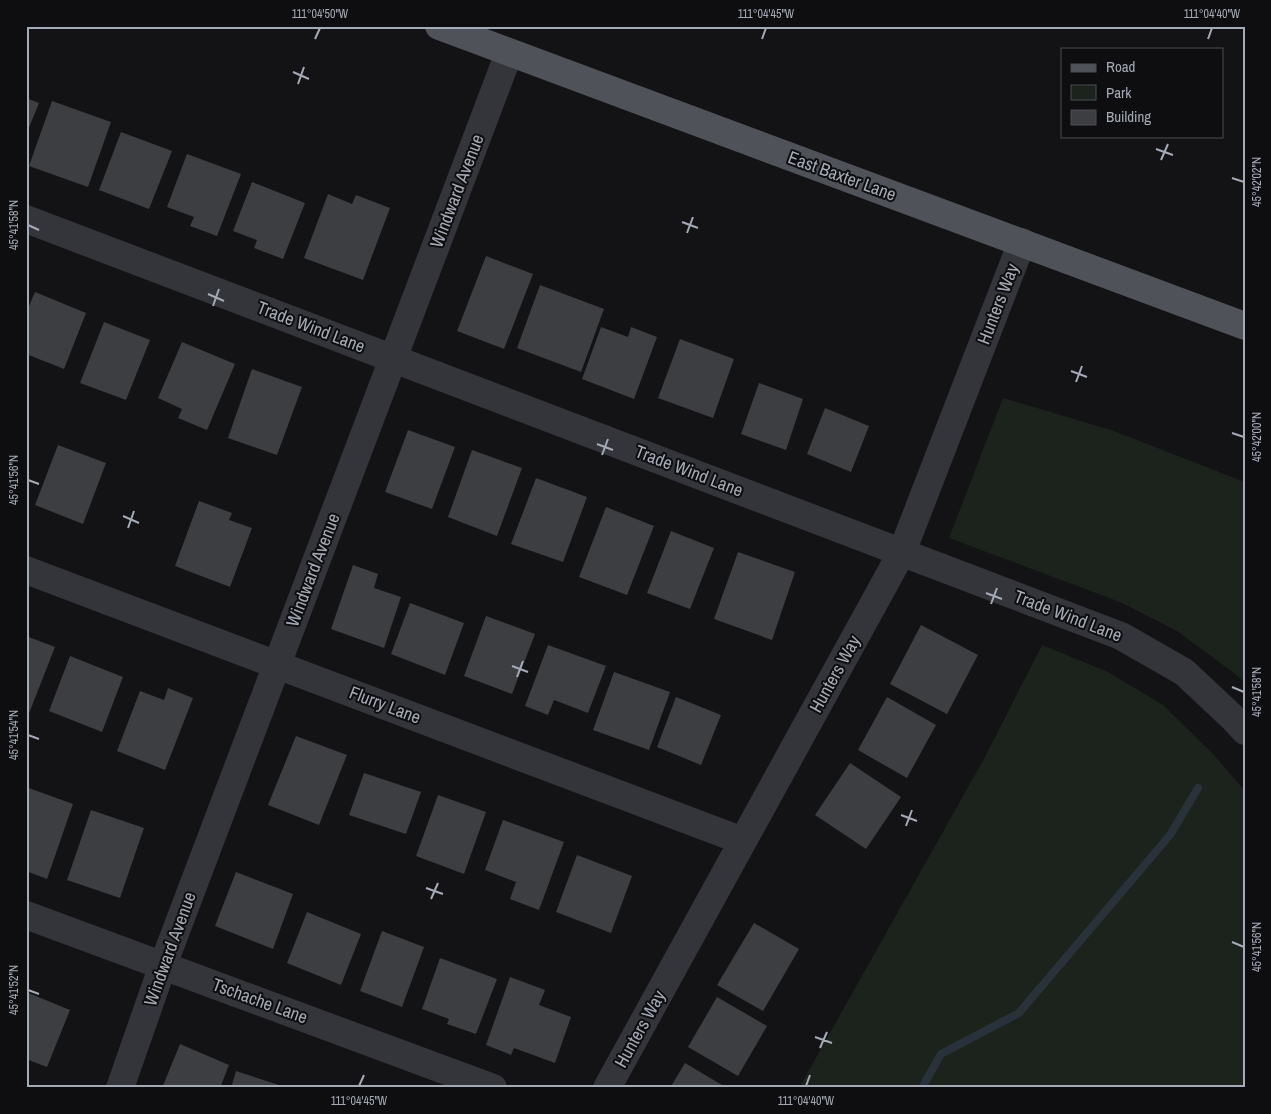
<svg xmlns="http://www.w3.org/2000/svg" width="1271" height="1114" font-family="'Archivo Narrow',sans-serif">
<style>
.green{fill:#1b231c}
.lines{fill:none;stroke-linecap:round;stroke-linejoin:round}
.stream{stroke:#293239;stroke-width:8}
.building{fill:#3d3e42}
.minor{stroke:#34353a;stroke-width:28}
.major{stroke:#4f5259;stroke-width:28}
.ticks{fill:none;stroke:#a4aab6;stroke-width:2}
.labels{text-anchor:middle;stroke-width:4;stroke-linejoin:round;paint-order:stroke}
.street-label{font-size:18px;fill:#a4aab6;stroke:#0e0e10}
.neatline{fill:none;stroke:#a4aab6;stroke-width:2}
.ticks-label{font-size:12px;text-anchor:middle;fill:#a4aab6}
</style>
<rect width="100%" height="100%" fill="#131315"/>
<path class="green" d="M 1003,398 L 1111,430 L 1245,482 L 1245,683 L 1234,673 L 1177,631 L 1120,602 L 949,538 Z
M 1042,645 L 1108,672 L 1163,705 L 1213,754 L 1245,791 L 1245,1088 L 799,1088 L 985,757 Z"/>
<g class="lines">
<path class="stream" d="M 922,1088 L 941,1054 L 1019,1013 L 1170,835 L 1198,788"/>
</g>
<path class="building" d="M 26,98 L 39,103 L 26,135 Z
M 52,101 L 111,122 L 88,187 L 29,166 Z
M 121,132 L 172,151 L 149,209 L 99,190 Z
M 187,154 L 241,174 L 217,236 L 190,226 L 194,217 L 167,207 Z
M 252,182 L 305,203 L 283,259 L 254,248 L 257,240 L 233,231 Z
M 328,194 L 352,204 L 356,195 L 390,208 L 363,280 L 304,258 Z
M 486,256 L 533,274 L 504,349 L 457,331 Z
M 540,285 L 604,309 L 581,372 L 517,348 Z
M 35,292 L 86,313 L 64,369 L 26,354 L 26,313 Z
M 104,322 L 150,340 L 126,400 L 80,383 Z
M 601,327 L 628,337 L 631,327 L 657,337 L 634,399 L 582,379 Z
M 680,339 L 734,359 L 713,418 L 658,398 Z
M 182,342 L 235,364 L 207,430 L 178,418 L 182,409 L 158,398 Z
M 252,369 L 302,387 L 277,455 L 228,438 Z
M 759,383 L 803,399 L 786,450 L 741,434 Z
M 825,408 L 869,426 L 851,472 L 807,454 Z
M 408,430 L 455,447 L 432,509 L 385,492 Z
M 58,445 L 106,463 L 83,524 L 35,505 Z
M 472,450 L 522,468 L 497,536 L 448,517 Z
M 536,478 L 587,497 L 563,562 L 511,544 Z
M 199,501 L 232,513 L 229,520 L 252,528 L 230,587 L 175,566 Z
M 606,507 L 654,526 L 627,595 L 579,577 Z
M 671,531 L 714,548 L 690,609 L 647,593 Z
M 738,552 L 795,572 L 772,640 L 714,619 Z
M 353,565 L 378,574 L 374,588 L 401,597 L 384,648 L 331,629 Z
M 410,603 L 464,623 L 445,675 L 391,654 Z
M 486,616 L 535,634 L 512,694 L 464,676 Z
M 921,625 L 978,655 L 947,714 L 890,684 Z
M 26,636 L 55,647 L 28,716 L 26,716 Z
M 548,645 L 606,666 L 588,713 L 554,700 L 548,715 L 525,706 Z
M 70,656 L 123,677 L 102,732 L 49,711 Z
M 614,672 L 670,692 L 649,750 L 593,730 Z
M 168,688 L 193,698 L 165,770 L 117,751 L 140,691 L 164,700 Z
M 676,697 L 721,715 L 701,765 L 657,747 Z
M 887,697 L 936,725 L 907,778 L 858,750 Z
M 296,736 L 347,755 L 319,825 L 268,805 Z
M 850,763 L 901,797 L 866,849 L 815,815 Z
M 364,773 L 421,792 L 406,834 L 349,815 Z
M 26,787 L 73,804 L 47,879 L 26,871 Z
M 438,795 L 486,812 L 464,874 L 416,856 Z
M 91,810 L 144,828 L 120,898 L 67,880 Z
M 503,820 L 564,842 L 539,910 L 510,899 L 516,882 L 485,870 Z
M 577,855 L 632,876 L 611,933 L 556,912 Z
M 236,872 L 293,894 L 273,949 L 215,926 Z
M 307,912 L 361,934 L 341,985 L 287,963 Z
M 754,923 L 799,949 L 763,1011 L 717,985 Z
M 382,931 L 424,947 L 402,1007 L 360,991 Z
M 440,958 L 497,979 L 476,1034 L 447,1024 L 449,1019 L 422,1009 Z
M 510,977 L 545,990 L 539,1005 L 571,1017 L 555,1063 L 514,1048 L 511,1055 L 486,1045 Z
M 26,992 L 70,1010 L 47,1067 L 26,1059 Z
M 717,997 L 767,1026 L 738,1076 L 688,1047 Z
M 180,1044 L 229,1065 L 220,1088 L 162,1088 Z
M 685,1063 L 727,1088 L 670,1088 Z
M 236,1071 L 285,1087 L 285,1088 L 231,1088 Z"/>
<g class="lines">
<path class="minor" d="M 26,219 L 1121,636 L 1184,672 L 1232,717 L 1245,731
M 26,570 L 743,841
M 26,915 L 493,1088
M 120,1088 L 163,965 L 509,53
M 607,1088 L 902,552 L 1022,242"/>
<path class="major" d="M 439,26 L 1245,326"/>
</g>
<path class="ticks" d="M 315,39 L 320,28M 762,39 L 766,28M 1208,39 L 1212,28M 293,72 L 309,79M 298,84 L 304,67M 1156,149 L 1173,155M 1161,160 L 1168,144M 1232,178 L 1244,182M 682,222 L 698,228M 28,225 L 39,230M 687,233 L 693,217M 208,294 L 224,301M 213,306 L 219,289M 1071,371 L 1087,377M 1076,382 L 1082,366M 1232,433 L 1244,437M 597,444 L 613,450M 602,455 L 608,439M 28,480 L 39,484M 123,516 L 139,523M 128,528 L 134,511M 986,593 L 1002,599M 991,604 L 997,588M 512,666 L 528,672M 517,677 L 523,661M 1232,687 L 1244,692M 28,735 L 39,739M 901,815 L 917,821M 906,826 L 912,810M 426,888 L 443,894M 431,899 L 438,883M 1232,942 L 1244,947M 28,990 L 39,994M 815,1037 L 832,1043M 820,1048 L 827,1032M 359,1086 L 364,1075M 806,1086 L 810,1075"/>
<g class="labels">
<g class="street-label">
<text transform="translate(842 176) rotate(20)" y="6">East Baxter Lane</text>
<text transform="translate(457 191) rotate(-69)" y="6">Windward Avenue</text>
<text transform="translate(998 304) rotate(-69)" y="6">Hunters Way</text>
<text transform="translate(311 327) rotate(21)" y="6">Trade Wind Lane</text>
<text transform="translate(689 471) rotate(21)" y="6">Trade Wind Lane</text>
<text transform="translate(313 570) rotate(-69)" y="6">Windward Avenue</text>
<text transform="translate(1068 616) rotate(21)" y="6">Trade Wind Lane</text>
<text transform="translate(835 674) rotate(-61)" y="6">Hunters Way</text>
<text transform="translate(385 705) rotate(21)" y="6">Flurry Lane</text>
<text transform="translate(170 949) rotate(-70)" y="6">Windward Avenue</text>
<text transform="translate(260 1001) rotate(20)" y="6">Tschache Lane</text>
<text transform="translate(640 1029) rotate(-61)" y="6">Hunters Way</text>
</g>
</g>
<rect width="1271" height="1114" fill="none" stroke="#0e0e10" stroke-width="55"/>
<rect x="1061" y="48" width="162" height="90" fill="#0e0e10" stroke="#4a4c52"/>
<rect x="1071" y="64" width="25" height="8" fill="#4f5259" stroke="#4a4c52"/>
<text x="1106" y="72" font-size="15" fill="#a4aab6">Road</text>
<rect x="1071" y="85" width="25" height="15" fill="#1b231c" stroke="#4a4c52"/>
<text x="1106" y="98" font-size="15" fill="#a4aab6">Park</text>
<rect x="1071" y="110" width="25" height="15" fill="#3d3e42" stroke="#4a4c52"/>
<text x="1106" y="122" font-size="15" fill="#a4aab6">Building</text>
<rect x="28" y="28" width="1216" height="1058" class="neatline"/>
<g class="ticks-label">
<text x="320" y="18">111°04'50"W</text>
<text x="766" y="18">111°04'45"W</text>
<text x="1212" y="18">111°04'40"W</text>
<text transform="translate(1257 182) rotate(-90)" y="4">45°42'02"N</text>
<text transform="translate(14 225) rotate(-90)" y="4">45°41'58"N</text>
<text transform="translate(1257 437) rotate(-90)" y="4">45°42'00"N</text>
<text transform="translate(14 480) rotate(-90)" y="4">45°41'56"N</text>
<text transform="translate(1257 692) rotate(-90)" y="4">45°41'58"N</text>
<text transform="translate(14 735) rotate(-90)" y="4">45°41'54"N</text>
<text transform="translate(1257 947) rotate(-90)" y="4">45°41'56"N</text>
<text transform="translate(14 990) rotate(-90)" y="4">45°41'52"N</text>
<text x="359" y="1105">111°04'45"W</text>
<text x="806" y="1105">111°04'40"W</text>
</g>
</svg>
